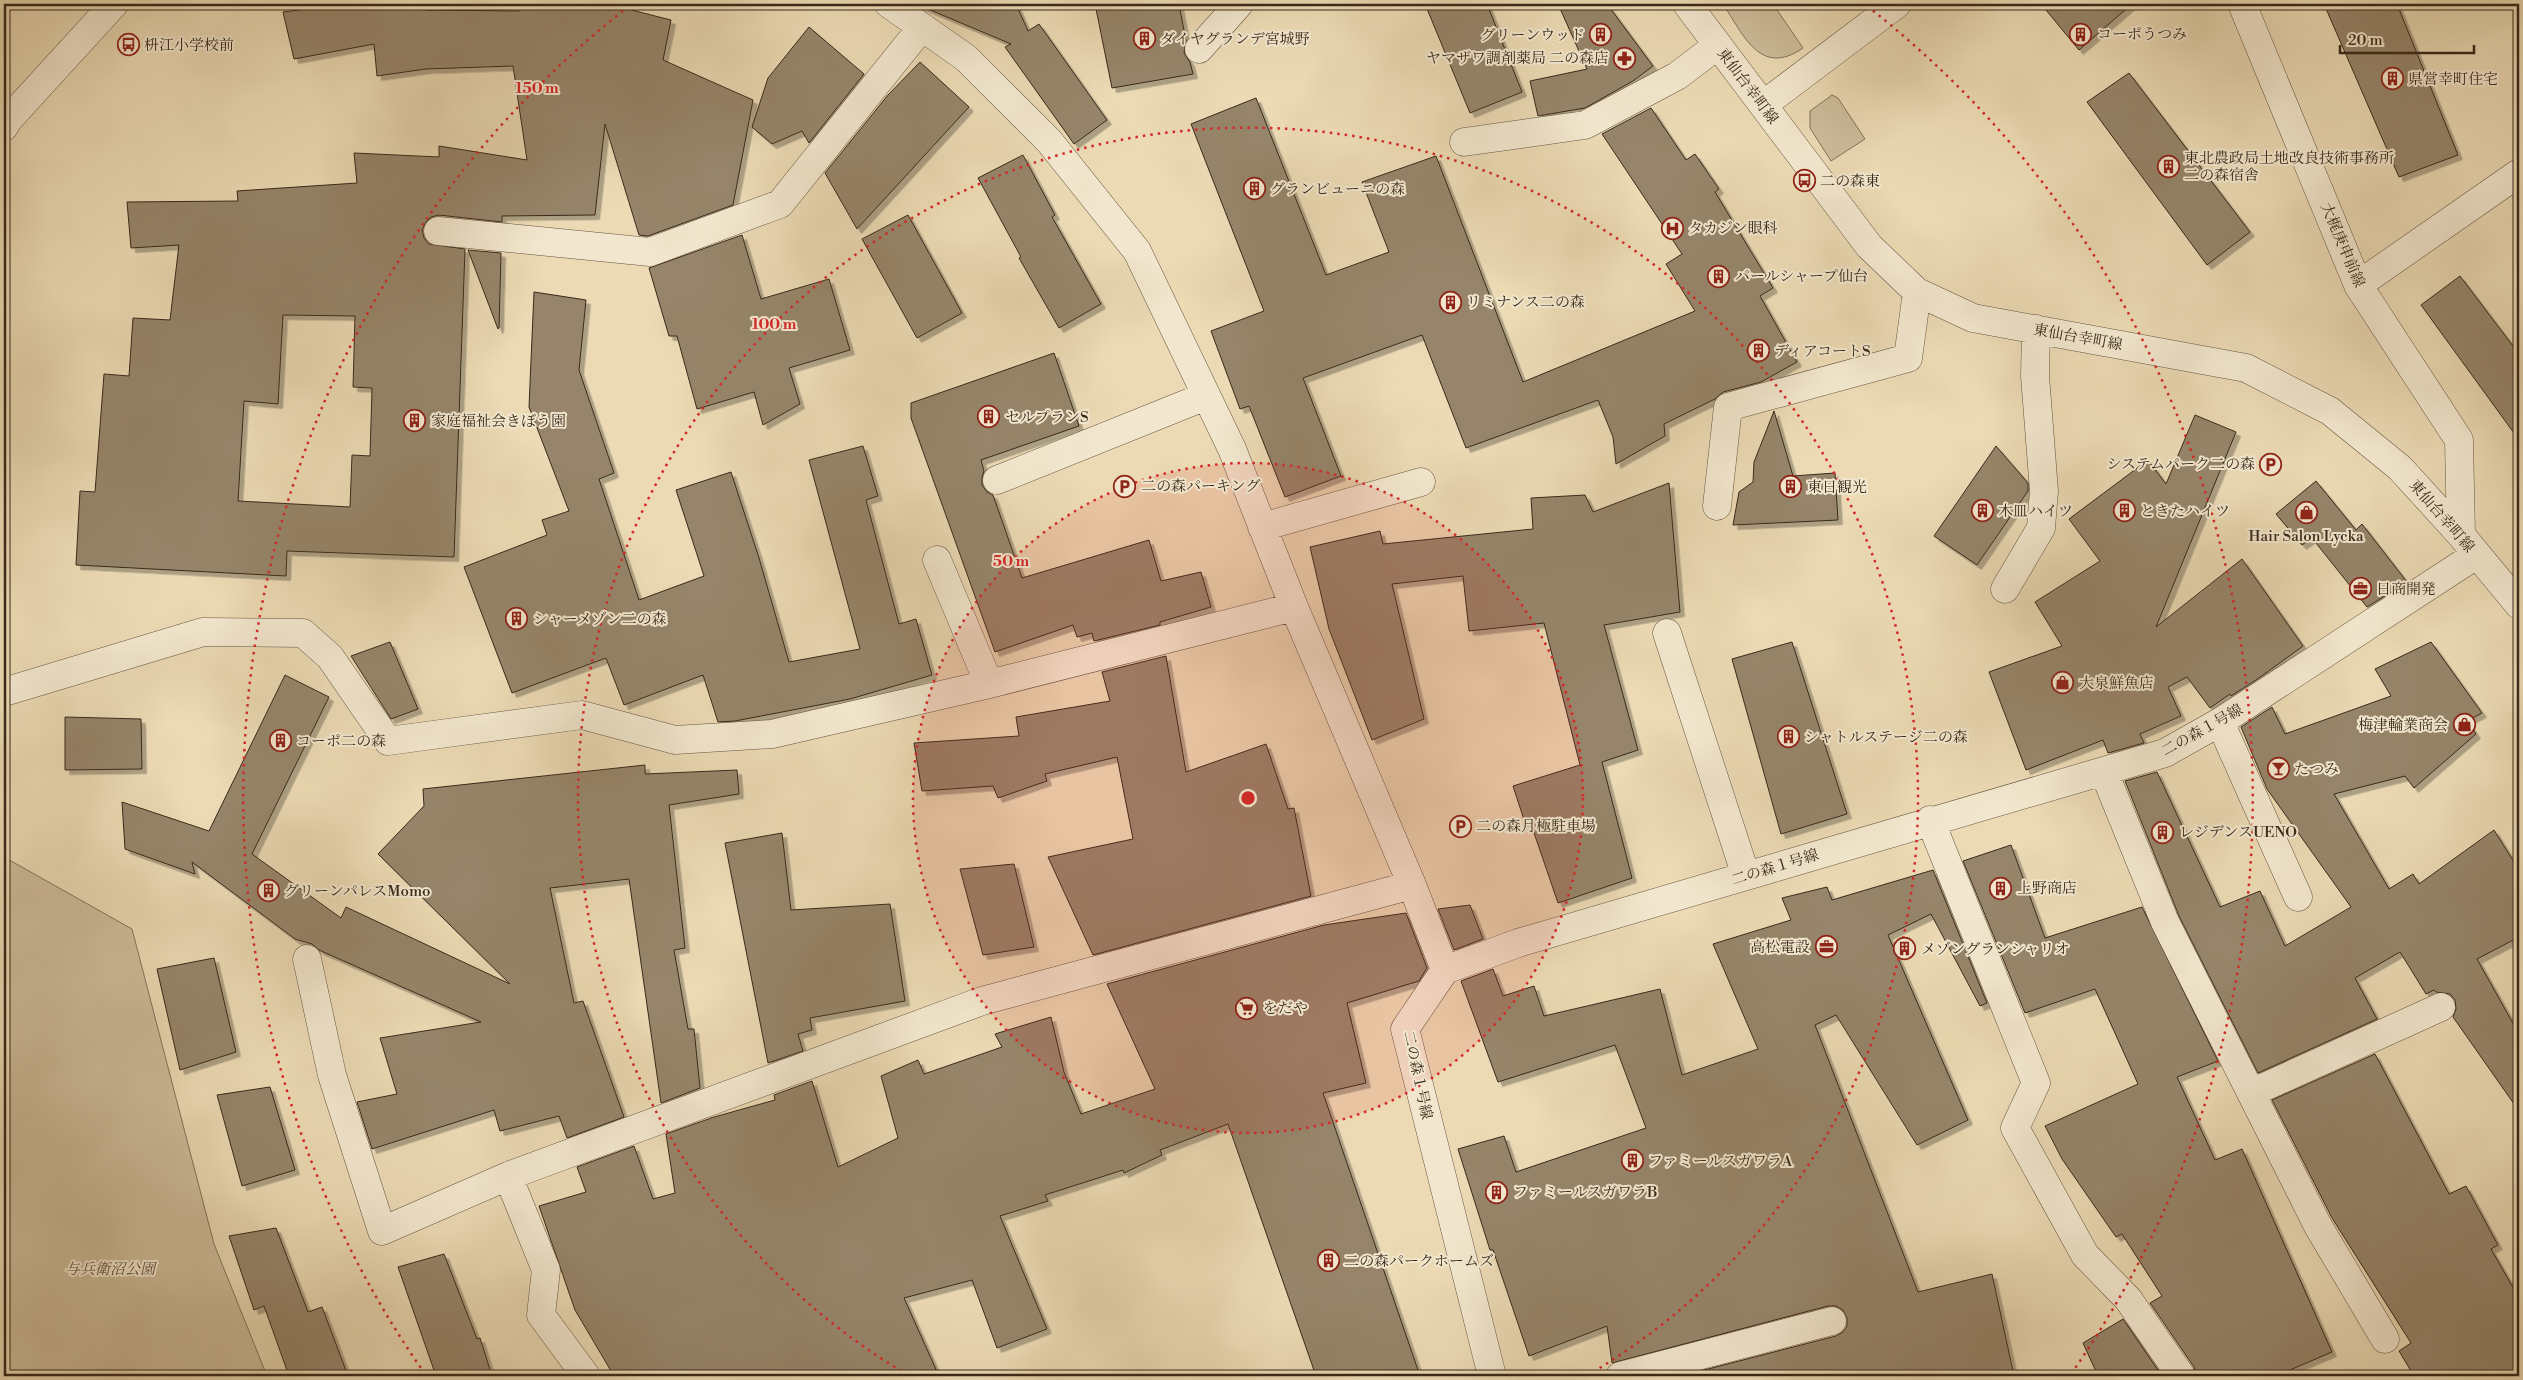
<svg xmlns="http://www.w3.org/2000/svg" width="2523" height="1380" font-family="'Libre Bodoni','Noto Serif JP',serif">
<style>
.green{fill:#cdbc9a;stroke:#83725a}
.building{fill:#96856a;stroke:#39291a;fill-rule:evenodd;filter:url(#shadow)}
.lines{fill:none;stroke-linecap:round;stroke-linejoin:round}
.minor-casing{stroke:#665540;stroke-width:29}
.minor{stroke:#f2e7ce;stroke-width:28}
.ring{fill:none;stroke:#d62828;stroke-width:2.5;stroke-dasharray:2.5 5}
.labels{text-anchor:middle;stroke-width:4;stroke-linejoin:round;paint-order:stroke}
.poi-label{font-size:15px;fill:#39291a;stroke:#f2e7ce;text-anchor:start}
.street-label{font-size:15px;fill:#39291a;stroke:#f2e7ce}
.park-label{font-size:15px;font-style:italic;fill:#5e4e3a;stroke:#f2e7ce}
.centre{fill:#d62828;stroke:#f2e7ce;stroke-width:2.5}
.ring-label{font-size:15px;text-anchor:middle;font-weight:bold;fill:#d62828;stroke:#f2e7ce;stroke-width:4;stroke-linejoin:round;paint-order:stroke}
</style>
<defs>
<filter id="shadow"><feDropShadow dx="4.5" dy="4.5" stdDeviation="0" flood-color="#0004"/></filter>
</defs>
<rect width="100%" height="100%" fill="#ebdab4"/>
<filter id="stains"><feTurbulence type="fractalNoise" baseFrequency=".004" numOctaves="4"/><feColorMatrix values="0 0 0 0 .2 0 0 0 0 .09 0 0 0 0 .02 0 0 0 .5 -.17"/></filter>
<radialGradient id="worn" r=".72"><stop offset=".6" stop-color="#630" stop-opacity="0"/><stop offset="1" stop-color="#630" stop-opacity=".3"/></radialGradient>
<path class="green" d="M 1723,4 L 1773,4 L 1803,48 C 1760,78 1743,34 1723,4 Z
M 1832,95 L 1838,98 L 1865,139 L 1831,161 L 1810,128 L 1810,111 Z
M 4,857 L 132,929 L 214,1244 L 267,1376 L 4,1376 Z"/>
<path class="building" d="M 344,4 L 426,4 L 426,10 L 519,11 L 519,6 L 541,4 L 608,4 L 671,20 L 663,60 L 753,100 L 733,205 L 648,236 L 639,235 L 605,124 L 595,215 L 502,216 L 502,222 L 439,215 L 431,217 L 426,222 L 422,230 L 424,238 L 429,244 L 465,249 L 454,557 L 287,551 L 286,576 L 76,565 L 80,491 L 95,492 L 104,374 L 129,376 L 133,318 L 170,320 L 179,245 L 131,248 L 127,202 L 238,201 L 237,191 L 357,183 L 354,153 L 439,157 L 439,146 L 527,160 L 513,66 L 426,69 L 377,76 L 374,44 L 294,59 L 283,12 ZM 283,315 L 355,316 L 353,387 L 372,388 L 370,456 L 352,455 L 350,507 L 238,501 L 244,401 L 278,404 Z
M 916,4 L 1016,4 L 1028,31 L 1039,24 L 1107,120 L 1074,144 L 1005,47 L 1011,44 Z
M 1095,4 L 1179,4 L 1186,41 L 1184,53 L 1190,62 L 1193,74 L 1112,88 Z
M 1425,4 L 1487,4 L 1522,92 L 1470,113 Z
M 1558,4 L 1607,4 L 1653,66 L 1633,81 L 1585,108 L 1538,116 L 1530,81 L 1587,69 Z
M 2041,4 L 2132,4 L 2079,50 Z
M 2324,4 L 2397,4 L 2458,155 L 2399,177 Z
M 809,27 L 864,74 L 809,143 L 802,131 L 772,144 L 752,127 L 768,78 Z
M 920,62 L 969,107 L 857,229 L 825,173 L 888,95 Z
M 2129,73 L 2250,232 L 2207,265 L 2087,102 Z
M 1256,98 L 1326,275 L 1389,252 L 1362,182 L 1436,156 L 1523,382 L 1695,311 L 1666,264 L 1682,254 L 1602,134 L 1651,108 L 1686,160 L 1695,154 L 1719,189 L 1715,192 L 1773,288 L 1760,296 L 1797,362 L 1761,382 L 1723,392 L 1715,399 L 1664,424 L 1665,436 L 1616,464 L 1613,437 L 1598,400 L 1466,448 L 1422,335 L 1303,378 L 1341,476 L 1285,497 L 1249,406 L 1240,409 L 1211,331 L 1264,311 L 1191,124 Z
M 1023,155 L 1055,215 L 1052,217 L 1101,304 L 1059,328 L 1019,258 L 1021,257 L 978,178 Z
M 908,215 L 962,313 L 917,338 L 862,239 Z
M 742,235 L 761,299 L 829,279 L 850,350 L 789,368 L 800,404 L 763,425 L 754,392 L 697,409 L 677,336 L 669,336 L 649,268 Z
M 468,250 L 501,253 L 499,328 L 498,329 Z
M 2460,276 L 2519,354 L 2519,440 L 2421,305 Z
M 534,292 L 586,300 L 579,370 L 614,473 L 599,479 L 639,600 L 704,576 L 676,490 L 731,472 L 759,558 L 789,662 L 860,649 L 809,460 L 863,446 L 878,496 L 866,500 L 899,624 L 916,619 L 932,675 L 850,699 L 735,721 L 718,722 L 703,675 L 624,705 L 606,658 L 512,693 L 464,567 L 547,535 L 542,520 L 569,511 L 529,407 Z
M 1054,353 L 1079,426 L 981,460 L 984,471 L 982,477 L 982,485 L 987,492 L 993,495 L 1022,578 L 1149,540 L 1161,581 L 1201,572 L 1211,607 L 1160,622 L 1160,625 L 1094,641 L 1092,633 L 1077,637 L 1073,625 L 995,652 L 911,418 L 911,403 Z
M 1774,411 L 1793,476 L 1835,473 L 1838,520 L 1733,525 L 1739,492 L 1753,482 L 1754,462 Z
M 2195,415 L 2236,432 L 2156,627 L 2242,559 L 2303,646 L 2259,678 L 2231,696 L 2230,694 L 2210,708 L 2187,677 L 2168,687 L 2181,716 L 2140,734 L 2144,743 L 2108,753 L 2103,740 L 2026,770 L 1989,672 L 2062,646 L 2035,602 L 2100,561 L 2069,519 L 2148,460 L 2166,484 Z
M 1996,446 L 2028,483 L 2028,491 L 1977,565 L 1934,536 Z
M 2316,481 L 2356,530 L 2362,524 L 2407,582 L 2367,607 L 2312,538 L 2302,545 L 2276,514 Z
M 1669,483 L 1680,612 L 1604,625 L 1638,750 L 1602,762 L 1632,878 L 1558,903 L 1532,827 L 1527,829 L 1513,786 L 1580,765 L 1544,623 L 1469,631 L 1463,576 L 1392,584 L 1424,719 L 1372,740 L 1329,629 L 1310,547 L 1380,531 L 1383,544 L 1533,529 L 1531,498 L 1585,495 L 1593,512 Z
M 390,642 L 418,709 L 391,719 L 351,656 Z
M 1792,642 L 1847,814 L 1781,834 L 1732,659 Z
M 2431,642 L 2482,713 L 2467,721 L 2476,734 L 2414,788 L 2405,776 L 2334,794 L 2389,889 L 2413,874 L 2419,884 L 2494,830 L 2519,870 L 2519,937 L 2477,959 L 2519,1034 L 2519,1111 L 2453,1017 L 2456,1009 L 2455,1000 L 2450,994 L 2436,992 L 2434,990 L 2426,994 L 2400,952 L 2355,978 L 2377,1019 L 2258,1073 L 2179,916 L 2125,781 L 2157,772 L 2220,907 L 2260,891 L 2285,946 L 2351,907 L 2267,789 L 2241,727 L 2272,707 L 2285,734 L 2391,696 L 2375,669 Z
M 1166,656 L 1186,772 L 1266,744 L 1288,809 L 1294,808 L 1311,896 L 1093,955 L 1048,857 L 1133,839 L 1117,757 L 1045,774 L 1047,781 L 998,798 L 993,786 L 922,791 L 914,743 L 1019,736 L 1016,717 L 1110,701 L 1102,672 Z
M 285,675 L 329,697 L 252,854 L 341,918 L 346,907 L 510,984 L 378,854 L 424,806 L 423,789 L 645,765 L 645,774 L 737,770 L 739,794 L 669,805 L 685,948 L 674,950 L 688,1029 L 694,1029 L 700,1088 L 661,1103 L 629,879 L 550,888 L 574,1003 L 583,1001 L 624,1117 L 567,1138 L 559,1116 L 500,1131 L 494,1110 L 372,1149 L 357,1102 L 397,1094 L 380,1038 L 481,1022 L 319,950 L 312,944 L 295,939 L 192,862 L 195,874 L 125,849 L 122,802 L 209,831 Z
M 65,717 L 141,719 L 142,769 L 65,770 Z
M 782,833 L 791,910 L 890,904 L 905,1001 L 810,1018 L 812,1030 L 798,1034 L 803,1051 L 768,1063 L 725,843 Z
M 2011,845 L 2045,938 L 2142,907 L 2218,1061 L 2177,1077 L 2215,1160 L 2242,1149 L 2332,1352 L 2276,1376 L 2196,1376 L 2194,1367 L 2150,1303 L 2162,1296 L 2122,1234 L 2116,1237 L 2062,1159 L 2045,1126 L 2138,1084 L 2095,989 L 2025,1013 L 1963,861 Z
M 1014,864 L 1034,947 L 983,955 L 960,869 Z
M 1933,870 L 1987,1003 L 1980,1006 L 1931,914 L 1888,935 L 1968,1120 L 1917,1145 L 1836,1015 L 1815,1025 L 1918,1292 L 1992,1274 L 2014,1376 L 1681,1376 L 1836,1336 L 1843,1332 L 1847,1326 L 1847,1318 L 1843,1310 L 1836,1306 L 1828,1306 L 1612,1363 L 1607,1326 L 1529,1356 L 1493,1250 L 1490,1250 L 1458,1149 L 1504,1136 L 1516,1172 L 1646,1128 L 1615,1045 L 1498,1082 L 1461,981 L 1493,969 L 1503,996 L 1534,986 L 1544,1016 L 1660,989 L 1682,1075 L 1758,1049 L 1713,944 L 1791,920 L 1782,898 L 1827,887 L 1832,900 Z
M 1470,905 L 1483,939 L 1454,950 L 1438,909 Z
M 1406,913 L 1427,968 L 1419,981 L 1347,1003 L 1366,1083 L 1323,1093 L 1420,1376 L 1316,1376 L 1228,1124 L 1160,1150 L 1162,1155 L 1124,1173 L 1123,1170 L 1045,1195 L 1048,1201 L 1000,1216 L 1047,1329 L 997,1348 L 972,1280 L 904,1298 L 939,1376 L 614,1376 L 575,1310 L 539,1206 L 586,1192 L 577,1167 L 634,1146 L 653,1199 L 675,1193 L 666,1134 L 714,1117 L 775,1100 L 774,1095 L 812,1081 L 838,1167 L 898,1138 L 881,1076 L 918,1060 L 924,1074 L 1002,1047 L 995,1034 L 1051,1017 L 1064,1072 L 1081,1114 L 1155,1089 L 1107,984 L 1324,925 Z
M 214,958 L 236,1052 L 180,1070 L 157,969 Z
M 2375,1054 L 2449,1194 L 2466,1186 L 2498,1245 L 2491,1249 L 2519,1298 L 2519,1376 L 2414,1376 L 2399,1351 L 2411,1343 L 2332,1218 L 2272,1100 Z
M 270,1087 L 295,1170 L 242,1186 L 217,1095 Z
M 276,1228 L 308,1312 L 322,1307 L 348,1376 L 289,1376 L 264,1306 L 254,1310 L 229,1236 Z
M 444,1254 L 477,1339 L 480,1338 L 492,1376 L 436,1376 L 398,1267 Z
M 2123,1319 L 2162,1376 L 2098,1376 L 2083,1343 Z"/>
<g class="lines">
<defs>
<path id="minor" d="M 889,4 L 966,58 L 1049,141 L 1137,251 L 1232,449 L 1294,607 L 1412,885 L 1445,970
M 1687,4 L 1869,246 L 1917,292 L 1973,318 L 2246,368 L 2330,411 L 2400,468 L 2461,535 L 2519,605
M 2242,4 L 2358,285 L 2459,440 L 2461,535
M 1199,49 L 1239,4
M 1763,105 L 1897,4
M 4,127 L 8,120 L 114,4
M 1464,142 L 1585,125 L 1677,76 L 1718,45
M 438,231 L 650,252 L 780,204 L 922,27
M 2358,285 L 2519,173
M 997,480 L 1206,396
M 1717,506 L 1728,407 L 1908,358 L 1917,292
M 1262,527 L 1421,482
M 937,560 L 989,684
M 2005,589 L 2041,528 L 2044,491 L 2035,376 L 2036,329
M 1667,633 L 1746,876
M 4,692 L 203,632 L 303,633 L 330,657 L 388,741 L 582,715 L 675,740 L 772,734 L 989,684 L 1294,607
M 2220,722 L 2298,897
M 2104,772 L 2165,922 L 2318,1226 L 2385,1339
M 1930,820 L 2036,1083 L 2015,1128 L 2085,1255 L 2128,1299 L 2181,1376
M 307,959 L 332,1075 L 382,1231 L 508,1176 L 982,1001 L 1412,885
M 2251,1093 L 2441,1007
M 508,1176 L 546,1270 L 541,1315 L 586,1376
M 1492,1376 L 1405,1029 L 1445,970 L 1518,943 L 2165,753 L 2220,722 L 2476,555
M 1620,1376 L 1832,1321"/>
</defs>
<use href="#minor" class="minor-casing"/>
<use href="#minor" class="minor"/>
</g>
<circle cx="1248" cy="798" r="335" fill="#d62828" fill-opacity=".12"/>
<g class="ring">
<circle cx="1248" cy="798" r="335"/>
<path d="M908 1375A670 670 0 1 1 1588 1375"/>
<path d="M425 1374A1005 1005 0 0 1 629 6M1867 6A1005 1005 0 0 1 2071 1374"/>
</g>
<defs>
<symbol id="building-ring" viewBox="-11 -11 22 22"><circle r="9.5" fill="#f2e7ce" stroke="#8f2418" stroke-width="1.5"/><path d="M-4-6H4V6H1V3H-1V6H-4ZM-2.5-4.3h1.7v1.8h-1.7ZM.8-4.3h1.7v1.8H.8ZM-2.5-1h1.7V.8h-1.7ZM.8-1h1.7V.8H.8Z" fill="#8f2418"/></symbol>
<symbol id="bus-ring" viewBox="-11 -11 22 22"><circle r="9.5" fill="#f2e7ce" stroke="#8f2418" stroke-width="1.5"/><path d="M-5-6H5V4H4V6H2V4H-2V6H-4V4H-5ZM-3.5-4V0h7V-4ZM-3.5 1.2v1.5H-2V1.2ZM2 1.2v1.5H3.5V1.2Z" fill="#8f2418"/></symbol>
<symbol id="pharmacy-ring" viewBox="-11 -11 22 22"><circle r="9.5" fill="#f2e7ce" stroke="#8f2418" stroke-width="1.5"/><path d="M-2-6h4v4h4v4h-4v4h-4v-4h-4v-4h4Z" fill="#8f2418"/></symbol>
<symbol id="hospital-ring" viewBox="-11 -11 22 22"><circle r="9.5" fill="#f2e7ce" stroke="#8f2418" stroke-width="1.5"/><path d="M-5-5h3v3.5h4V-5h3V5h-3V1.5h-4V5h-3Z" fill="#8f2418"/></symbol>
<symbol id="parking-ring" viewBox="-11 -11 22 22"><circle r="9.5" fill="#f2e7ce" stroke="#8f2418" stroke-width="1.5"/><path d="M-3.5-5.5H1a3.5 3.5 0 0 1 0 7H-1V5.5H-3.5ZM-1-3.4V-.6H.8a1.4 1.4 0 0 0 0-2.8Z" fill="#8f2418"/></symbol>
<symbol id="shop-ring" viewBox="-11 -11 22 22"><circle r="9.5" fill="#f2e7ce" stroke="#8f2418" stroke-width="1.5"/><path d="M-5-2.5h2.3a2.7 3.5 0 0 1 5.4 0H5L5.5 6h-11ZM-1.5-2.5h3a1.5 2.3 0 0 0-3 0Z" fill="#8f2418"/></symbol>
<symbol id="office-ring" viewBox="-11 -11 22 22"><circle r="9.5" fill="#f2e7ce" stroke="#8f2418" stroke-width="1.5"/><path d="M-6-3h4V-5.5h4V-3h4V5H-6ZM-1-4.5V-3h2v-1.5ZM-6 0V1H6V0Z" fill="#8f2418"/></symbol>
<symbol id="bar-ring" viewBox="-11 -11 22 22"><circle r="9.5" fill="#f2e7ce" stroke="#8f2418" stroke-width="1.5"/><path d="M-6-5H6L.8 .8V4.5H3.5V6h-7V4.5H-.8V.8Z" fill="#8f2418"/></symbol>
<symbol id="supermarket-ring" viewBox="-11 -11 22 22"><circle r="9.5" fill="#f2e7ce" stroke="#8f2418" stroke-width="1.5"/><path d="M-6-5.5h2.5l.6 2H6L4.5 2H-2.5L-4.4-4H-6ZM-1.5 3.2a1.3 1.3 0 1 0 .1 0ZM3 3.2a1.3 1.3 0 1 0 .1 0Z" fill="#8f2418"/></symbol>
</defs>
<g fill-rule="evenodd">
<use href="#building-ring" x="2068" y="22" width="25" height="25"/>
<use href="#building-ring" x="1588" y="22" width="25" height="25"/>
<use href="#building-ring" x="1132" y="26" width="25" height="25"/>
<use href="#bus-ring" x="116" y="32" width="25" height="25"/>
<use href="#pharmacy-ring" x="1612" y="46" width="25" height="25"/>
<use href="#building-ring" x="2380" y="66" width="25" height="25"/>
<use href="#building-ring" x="2156" y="154" width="25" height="25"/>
<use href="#bus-ring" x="1792" y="168" width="25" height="25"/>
<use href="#building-ring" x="1242" y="176" width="25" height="25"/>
<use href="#hospital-ring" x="1660" y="216" width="25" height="25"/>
<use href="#building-ring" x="1706" y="264" width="25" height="25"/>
<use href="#building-ring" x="1438" y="290" width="25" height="25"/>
<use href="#building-ring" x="1746" y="338" width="25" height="25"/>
<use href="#building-ring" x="976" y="404" width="25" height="25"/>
<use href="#building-ring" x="402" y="408" width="25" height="25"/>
<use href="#parking-ring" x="2258" y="452" width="25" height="25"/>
<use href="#parking-ring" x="1112" y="474" width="25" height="25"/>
<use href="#building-ring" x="1778" y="474" width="25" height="25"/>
<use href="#building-ring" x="1970" y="498" width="25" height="25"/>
<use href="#building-ring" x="2112" y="498" width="25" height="25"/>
<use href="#shop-ring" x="2294" y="500" width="25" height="25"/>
<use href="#office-ring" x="2348" y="576" width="25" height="25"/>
<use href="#building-ring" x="504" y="606" width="25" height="25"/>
<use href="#shop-ring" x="2050" y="670" width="25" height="25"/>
<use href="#shop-ring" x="2452" y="712" width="25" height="25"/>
<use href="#building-ring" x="1776" y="724" width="25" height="25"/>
<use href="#building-ring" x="268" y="728" width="25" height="25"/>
<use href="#bar-ring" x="2266" y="756" width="25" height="25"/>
<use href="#parking-ring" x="1448" y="814" width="25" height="25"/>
<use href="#building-ring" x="2150" y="820" width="25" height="25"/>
<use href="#building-ring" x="1988" y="876" width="25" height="25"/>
<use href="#building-ring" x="256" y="878" width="25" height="25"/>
<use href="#office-ring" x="1814" y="934" width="25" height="25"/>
<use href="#building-ring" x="1892" y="936" width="25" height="25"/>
<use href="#supermarket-ring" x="1234" y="996" width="25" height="25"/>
<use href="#building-ring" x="1620" y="1148" width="25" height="25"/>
<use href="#building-ring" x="1484" y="1180" width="25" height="25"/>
<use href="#building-ring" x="1316" y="1248" width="25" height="25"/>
</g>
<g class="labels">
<g class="poi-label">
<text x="2097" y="39">コーポうつみ</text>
<text x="1585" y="40" text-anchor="end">グリーンウッド</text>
<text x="1160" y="44">ダイヤグランデ宮城野</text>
<text x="144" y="50">枡江小学校前</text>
<text x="1609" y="63" text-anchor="end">ヤマザワ調剤薬局 二の森店</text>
<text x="2408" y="84">県営幸町住宅</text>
<text x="2184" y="163">東北農政局土地改良技術事務所<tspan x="2184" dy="17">二の森宿舎</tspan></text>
<text x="1820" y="186">二の森東</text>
<text x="1270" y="194">グランビューニの森</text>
<text x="1688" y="233">タカジン眼科</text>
<text x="1735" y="281">パールシャープ仙台</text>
<text x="1466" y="307">リミナンス二の森</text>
<text x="1774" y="356">ディアコートS</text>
<text x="1005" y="422">セルプランS</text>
<text x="431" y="426">家庭福祉会きぼう園</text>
<text x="2255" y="469" text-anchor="end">システムパーク二の森</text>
<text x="1141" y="491">二の森パーキング</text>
<text x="1807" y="492">東日観光</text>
<text x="1998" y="516">木皿ハイツ</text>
<text x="2140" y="516">ときたハイツ</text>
<text x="2306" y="541" text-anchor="middle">Hair Salon Lycka</text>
<text x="2376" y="594">日商開発</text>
<text x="533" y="624">シャーメゾン二の森</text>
<text x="2079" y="688">大泉鮮魚店</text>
<text x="2448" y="730" text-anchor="end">梅津輪業商会</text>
<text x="1804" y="742">シャトルステージ二の森</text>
<text x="296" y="746">コーポ二の森</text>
<text x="2294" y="774">たつみ</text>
<text x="1476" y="831">二の森月極駐車場</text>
<text x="2179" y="837">レジデンスUENO</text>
<text x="2017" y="893">上野商店</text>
<text x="284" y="896">グリーンパレスMomo</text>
<text x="1810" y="952" text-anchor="end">高松電設</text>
<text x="1921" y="954">メゾングランシャリオ</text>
<text x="1263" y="1013">をだや</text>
<text x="1648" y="1166">ファミールスガワラA</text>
<text x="1513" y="1197">ファミールスガワラB</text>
<text x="1344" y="1266">二の森パークホームズ</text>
</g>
<g class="street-label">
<text transform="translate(1748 86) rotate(53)" y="5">東仙台幸町線</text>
<text transform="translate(2343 245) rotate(67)" y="5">大梶庚申前線</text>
<text transform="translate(2078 337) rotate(10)" y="5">東仙台幸町線</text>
<text transform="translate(2442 516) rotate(49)" y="5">東仙台幸町線</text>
<text transform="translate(2202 730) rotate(-29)" y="5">二の森１号線</text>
<text transform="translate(1775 867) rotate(-17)" y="5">二の森１号線</text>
<text transform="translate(1418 1075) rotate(78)" y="5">二の森１号線</text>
</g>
<g class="park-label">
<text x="110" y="1274">与兵衛沼公園</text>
</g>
</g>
<circle cx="1248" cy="798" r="8" class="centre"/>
<g class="ring-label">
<text x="537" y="93">150 m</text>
<text x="774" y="329">100 m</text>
<text x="1011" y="566">50 m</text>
</g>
<rect width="2523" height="1380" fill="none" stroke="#ebdab4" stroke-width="20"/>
<rect x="5" y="5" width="2513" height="1370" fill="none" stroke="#39291a" stroke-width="2.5"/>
<rect x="10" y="10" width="2503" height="1360" fill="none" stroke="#39291a"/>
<path d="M2340 45v8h134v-8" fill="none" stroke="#39291a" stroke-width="2.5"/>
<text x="2348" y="45" font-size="15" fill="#39291a" stroke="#f2e7ce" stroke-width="4" paint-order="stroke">20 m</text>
<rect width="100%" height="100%" filter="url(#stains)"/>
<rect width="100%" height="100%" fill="url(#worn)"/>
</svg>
